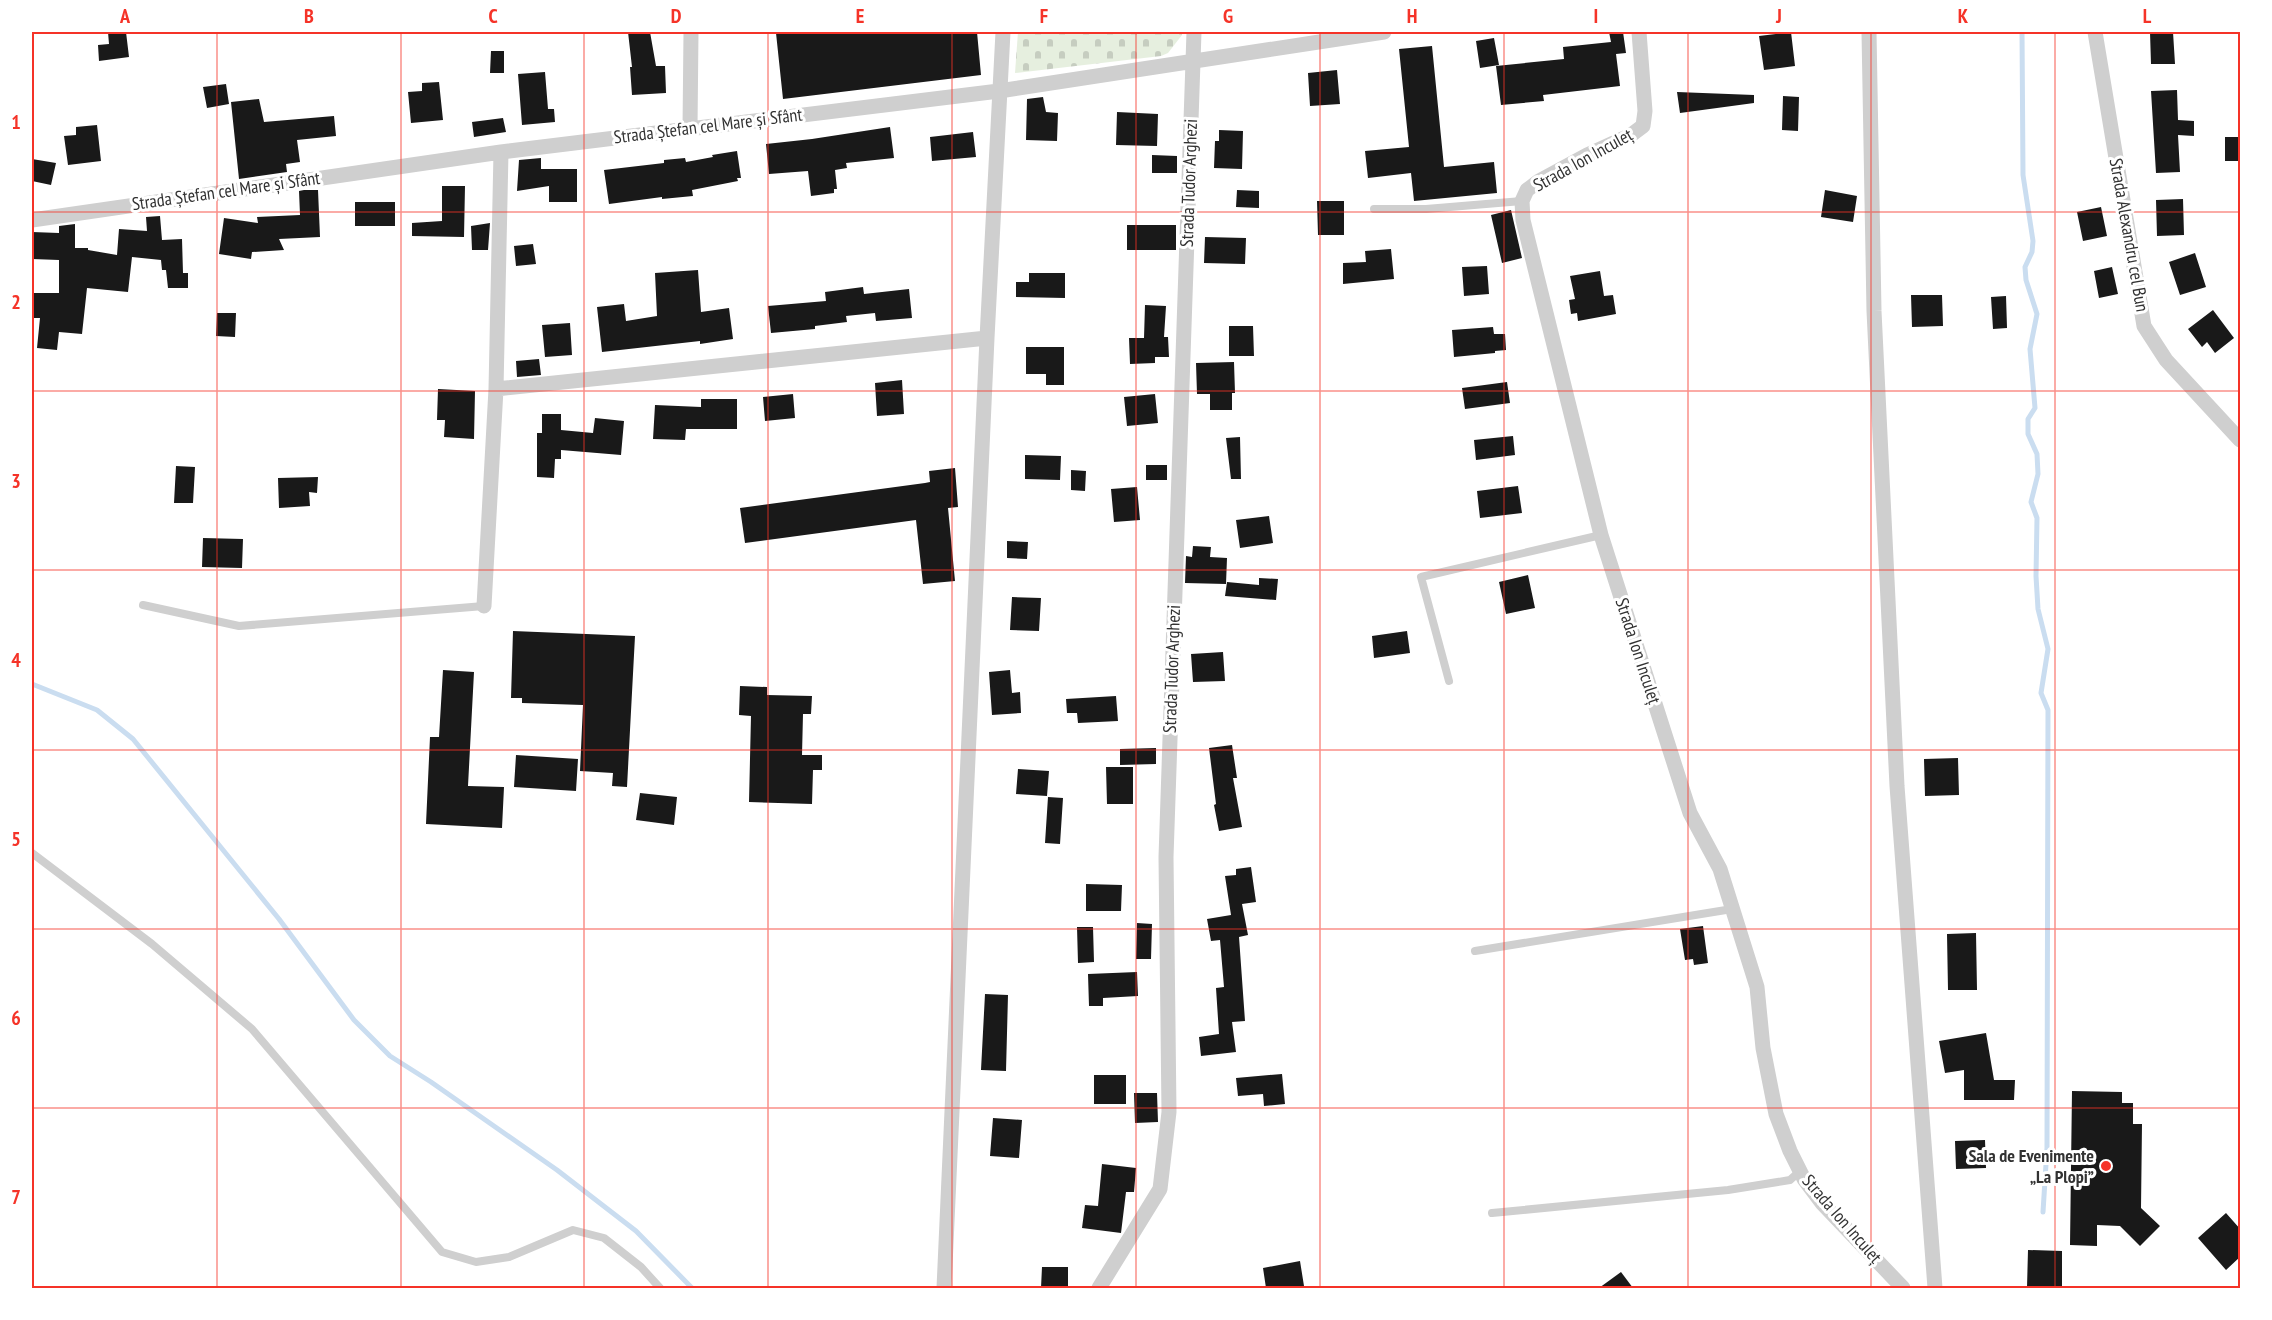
<svg xmlns="http://www.w3.org/2000/svg" width="2272" height="1320" font-family="'PT Sans Narrow',sans-serif">
<style>
.cemetery{fill:url(#cemetery-stones)}
.lines{fill:none;stroke-linecap:round;stroke-linejoin:round}
.stream{stroke:#caddf0;stroke-width:5}
.building{fill:#191919}
.service{stroke:#cfcfcf;stroke-width:8}
.minor{stroke:#cfcfcf;stroke-width:15}
.grid{fill:none;stroke:#f53328;stroke-width:1.5;stroke-opacity:0.55}
.poi-dot{fill:#f53328;stroke:#fff;stroke-width:2}
.labels{text-anchor:middle;stroke-width:6;stroke-linejoin:round;paint-order:stroke}
.street-label{font-size:18px;fill:#323232;stroke:#fff}
.poi-label{font-size:18px;font-weight:bold;fill:#323232;stroke:#fff;text-anchor:end}
.neatline{fill:none;stroke:#f53328;stroke-width:2}
.grid-label{font-size:20px;text-anchor:middle;font-weight:bold;fill:#f53328}
</style>
<defs>
<pattern id="cemetery-stones" width="16" height="16" patternUnits="userSpaceOnUse" patternTransform="scale(1.5)"><rect width="16" height="16" fill="#e6efdf"/><path d="M2 7V4a2 2 0 0 1 4 0v3zM10 15v-3a2 2 0 0 1 4 0v3z" fill="#c6cdc0"/></pattern>
</defs>
<rect width="100%" height="100%" fill="#fff"/>
<path class="cemetery" d="M 1018,32 L 1182,32 L 1182,35 L 1168,53 L 1161,56 L 1015,73 Z"/>
<g class="lines">
<path class="stream" d="M 2022,32 L 2023,175 L 2033,241 L 2032,252 L 2025,267 L 2026,280 L 2037,314 L 2030,349 L 2035,408 L 2028,419 L 2028,434 L 2037,454 L 2038,474 L 2031,502 L 2037,518 L 2036,576 L 2038,609 L 2048,649 L 2041,693 L 2048,710 L 2047,1148 L 2043,1212
M 32,684 L 97,710 L 133,739 L 279,919 L 354,1020 L 390,1056 L 431,1082 L 557,1170 L 636,1231 L 692,1288"/>
</g>
<path class="building" d="M 108,32 L 126,32 L 129,57 L 99,61 L 98,45 L 109,44 Z
M 628,32 L 650,32 L 656,66 L 665,66 L 666,93 L 632,95 L 630,67 L 632,67 Z
M 786,32 L 977,32 L 981,75 L 783,99 L 776,33 Z
M 1609,32 L 1623,32 L 1626,53 L 1616,54 L 1620,86 L 1543,95 L 1544,101 L 1501,105 L 1496,66 L 1564,59 L 1563,47 L 1611,42 Z
M 1791,32 L 1795,66 L 1764,70 L 1759,36 Z
M 2150,32 L 2173,32 L 2175,64 L 2151,64 Z
M 1494,38 L 1499,65 L 1480,68 L 1476,41 Z
M 1432,46 L 1444,167 L 1494,162 L 1497,193 L 1414,201 L 1411,173 L 1368,178 L 1365,151 L 1409,147 L 1399,49 Z
M 491,51 L 504,51 L 504,73 L 490,73 Z
M 1337,70 L 1340,104 L 1310,106 L 1308,73 Z
M 545,72 L 548,109 L 554,109 L 555,122 L 522,125 L 518,74 Z
M 439,82 L 443,120 L 411,123 L 408,92 L 422,91 L 422,83 Z
M 226,84 L 229,104 L 207,108 L 203,87 Z
M 2177,90 L 2178,120 L 2194,121 L 2194,136 L 2178,135 L 2180,172 L 2156,173 L 2151,91 Z
M 1677,92 L 1754,95 L 1754,103 L 1680,113 Z
M 1783,96 L 1799,97 L 1798,131 L 1782,130 Z
M 1043,97 L 1046,112 L 1058,113 L 1057,141 L 1026,140 L 1027,99 Z
M 259,99 L 264,122 L 334,116 L 336,136 L 297,140 L 300,162 L 286,164 L 287,172 L 239,179 L 231,102 Z
M 1117,112 L 1158,114 L 1157,146 L 1116,145 Z
M 503,118 L 506,132 L 474,137 L 472,122 Z
M 97,125 L 101,161 L 68,165 L 64,136 L 76,135 L 76,127 Z
M 890,127 L 894,158 L 846,163 L 847,168 L 835,170 L 837,189 L 834,189 L 834,193 L 811,196 L 808,171 L 769,174 L 766,144 L 812,139 Z
M 1219,130 L 1243,131 L 1242,169 L 1214,168 L 1215,141 L 1219,141 Z
M 973,132 L 976,157 L 932,161 L 930,137 Z
M 2225,137 L 2240,137 L 2239,161 L 2225,161 Z
M 737,151 L 741,178 L 737,178 L 738,181 L 692,190 L 693,196 L 662,199 L 662,197 L 609,204 L 604,170 L 664,163 L 664,160 L 685,158 L 686,162 L 713,157 L 712,155 Z
M 1152,155 L 1177,156 L 1177,173 L 1152,173 Z
M 541,158 L 541,169 L 577,169 L 577,202 L 549,202 L 549,186 L 517,191 L 519,160 Z
M 32,159 L 56,163 L 51,185 L 32,181 Z
M 442,186 L 465,186 L 464,237 L 412,236 L 412,223 L 442,221 Z
M 304,190 L 318,190 L 320,237 L 279,239 L 284,250 L 252,252 L 251,259 L 219,254 L 224,218 L 258,223 L 257,217 L 300,215 L 299,191 Z
M 1237,190 L 1259,191 L 1259,208 L 1236,207 Z
M 1825,190 L 1857,196 L 1853,222 L 1821,217 Z
M 2183,199 L 2184,235 L 2157,236 L 2156,200 Z
M 1317,201 L 1344,201 L 1344,235 L 1318,235 Z
M 355,202 L 395,202 L 395,226 L 355,226 Z
M 2101,207 L 2107,236 L 2083,241 L 2077,212 Z
M 1511,210 L 1522,258 L 1502,263 L 1491,215 Z
M 160,216 L 162,240 L 182,239 L 183,273 L 188,273 L 188,288 L 168,288 L 166,270 L 162,270 L 161,260 L 132,257 L 128,292 L 87,288 L 82,334 L 59,332 L 57,350 L 37,348 L 40,318 L 34,318 L 34,293 L 59,293 L 59,260 L 32,259 L 32,232 L 59,233 L 59,226 L 75,224 L 75,248 L 88,248 L 88,250 L 117,255 L 119,229 L 147,231 L 146,217 Z
M 490,223 L 488,250 L 472,250 L 471,226 Z
M 1127,225 L 1176,225 L 1176,250 L 1127,250 Z
M 1205,237 L 1246,238 L 1245,264 L 1204,263 Z
M 533,244 L 536,264 L 516,266 L 514,246 Z
M 1391,249 L 1394,279 L 1343,284 L 1343,263 L 1366,262 L 1365,251 Z
M 2195,253 L 2206,287 L 2180,295 L 2169,262 Z
M 1487,266 L 1489,294 L 1464,296 L 1462,267 Z
M 2112,267 L 2118,294 L 2099,298 L 2094,271 Z
M 698,270 L 701,312 L 729,308 L 733,339 L 700,344 L 700,341 L 602,352 L 597,307 L 624,304 L 626,321 L 657,316 L 655,273 Z
M 1600,271 L 1604,296 L 1613,295 L 1616,314 L 1578,321 L 1577,313 L 1571,314 L 1569,300 L 1575,299 L 1570,276 Z
M 1029,273 L 1065,273 L 1065,298 L 1016,297 L 1016,282 L 1029,282 Z
M 863,287 L 864,294 L 909,289 L 912,318 L 876,321 L 875,313 L 846,316 L 847,322 L 815,326 L 815,329 L 771,333 L 768,306 L 826,301 L 825,292 Z
M 1911,295 L 1942,295 L 1943,326 L 1912,327 Z
M 2006,296 L 2007,328 L 1993,329 L 1991,297 Z
M 1145,305 L 1166,306 L 1164,337 L 1168,337 L 1169,357 L 1155,357 L 1155,363 L 1130,364 L 1129,338 L 1144,338 Z
M 2213,310 L 2234,338 L 2215,353 L 2207,342 L 2202,347 L 2188,329 Z
M 217,313 L 236,313 L 235,337 L 216,336 Z
M 570,323 L 572,355 L 545,357 L 542,325 Z
M 1229,326 L 1253,326 L 1254,356 L 1229,356 Z
M 1493,327 L 1494,334 L 1505,334 L 1506,350 L 1495,351 L 1495,353 L 1454,357 L 1452,330 Z
M 1026,347 L 1064,347 L 1064,385 L 1046,385 L 1046,374 L 1026,374 Z
M 539,359 L 541,375 L 517,377 L 516,361 Z
M 1234,362 L 1235,393 L 1232,393 L 1232,410 L 1210,410 L 1210,394 L 1197,394 L 1196,363 Z
M 902,380 L 904,414 L 877,416 L 875,383 Z
M 1507,382 L 1510,403 L 1465,409 L 1462,388 Z
M 438,389 L 475,391 L 474,439 L 444,437 L 445,420 L 437,420 Z
M 793,394 L 795,418 L 765,421 L 763,397 Z
M 1155,394 L 1158,423 L 1127,426 L 1124,397 Z
M 701,399 L 737,399 L 737,429 L 686,429 L 685,440 L 653,439 L 655,405 L 701,407 Z
M 542,414 L 561,414 L 561,430 L 593,433 L 595,418 L 624,421 L 621,455 L 561,450 L 561,459 L 555,459 L 554,478 L 537,477 L 537,433 L 542,433 Z
M 1513,436 L 1515,455 L 1476,460 L 1474,440 Z
M 1240,437 L 1241,479 L 1231,479 L 1226,438 Z
M 1025,455 L 1061,456 L 1060,480 L 1025,479 Z
M 1146,465 L 1167,465 L 1167,480 L 1146,480 Z
M 176,466 L 195,467 L 193,503 L 174,503 Z
M 955,468 L 958,507 L 948,508 L 955,581 L 923,584 L 916,520 L 745,543 L 740,508 L 925,483 L 930,482 L 929,471 Z
M 1071,470 L 1086,471 L 1085,491 L 1071,490 Z
M 318,477 L 317,493 L 309,492 L 310,506 L 279,508 L 278,478 Z
M 1518,486 L 1522,513 L 1480,518 L 1477,491 Z
M 1137,487 L 1140,520 L 1114,522 L 1111,489 Z
M 1269,516 L 1273,543 L 1240,548 L 1236,520 Z
M 203,538 L 243,539 L 242,568 L 202,567 Z
M 1007,541 L 1028,542 L 1027,559 L 1007,558 Z
M 1193,546 L 1211,547 L 1210,557 L 1227,558 L 1226,584 L 1185,583 L 1186,556 L 1192,557 Z
M 1528,575 L 1535,608 L 1506,614 L 1499,582 Z
M 1259,578 L 1278,579 L 1276,600 L 1225,596 L 1227,582 L 1259,585 Z
M 1012,597 L 1041,598 L 1039,631 L 1010,630 Z
M 513,631 L 635,636 L 627,787 L 612,786 L 613,773 L 580,771 L 583,705 L 522,703 L 522,698 L 511,698 Z
M 1407,631 L 1410,653 L 1374,658 L 1372,636 Z
M 1223,652 L 1225,681 L 1193,682 L 1191,654 Z
M 443,670 L 474,672 L 468,786 L 504,787 L 502,828 L 426,824 L 430,737 L 439,737 Z
M 1010,670 L 1012,693 L 1020,692 L 1021,713 L 992,715 L 989,672 Z
M 740,686 L 767,687 L 767,695 L 812,696 L 811,714 L 803,714 L 802,755 L 822,755 L 822,770 L 813,770 L 812,804 L 749,802 L 751,716 L 739,715 Z
M 1116,696 L 1118,721 L 1078,723 L 1077,713 L 1067,713 L 1066,699 Z
M 1232,745 L 1237,778 L 1233,778 L 1242,827 L 1219,831 L 1214,805 L 1216,804 L 1209,748 Z
M 1156,748 L 1156,764 L 1120,765 L 1120,749 Z
M 516,755 L 578,759 L 576,791 L 514,787 Z
M 1958,758 L 1959,795 L 1925,796 L 1924,759 Z
M 1106,767 L 1133,767 L 1133,804 L 1107,804 Z
M 1018,769 L 1049,771 L 1047,796 L 1016,794 Z
M 640,793 L 677,797 L 674,825 L 636,820 Z
M 1048,797 L 1063,798 L 1060,844 L 1045,843 Z
M 1251,867 L 1256,902 L 1242,904 L 1248,935 L 1239,937 L 1245,1021 L 1232,1022 L 1236,1052 L 1201,1056 L 1199,1037 L 1219,1034 L 1216,988 L 1224,987 L 1220,940 L 1211,941 L 1207,919 L 1231,915 L 1225,876 L 1236,875 L 1236,869 Z
M 1086,884 L 1122,885 L 1121,911 L 1086,911 Z
M 1137,923 L 1152,924 L 1151,959 L 1136,959 Z
M 1703,926 L 1708,963 L 1694,965 L 1693,959 L 1685,960 L 1680,929 Z
M 1077,927 L 1093,927 L 1094,962 L 1078,963 Z
M 1976,933 L 1977,990 L 1948,990 L 1947,934 Z
M 1137,972 L 1138,996 L 1103,998 L 1103,1006 L 1089,1006 L 1088,974 Z
M 985,994 L 1008,995 L 1006,1071 L 981,1070 Z
M 1986,1033 L 1994,1080 L 2015,1080 L 2014,1100 L 1964,1100 L 1964,1070 L 1945,1073 L 1939,1041 Z
M 1282,1074 L 1285,1104 L 1264,1106 L 1263,1094 L 1238,1096 L 1236,1078 Z
M 1094,1075 L 1126,1075 L 1126,1104 L 1094,1104 Z
M 2072,1091 L 2122,1092 L 2122,1103 L 2133,1103 L 2133,1124 L 2142,1124 L 2141,1208 L 2160,1226 L 2140,1246 L 2120,1226 L 2097,1225 L 2097,1246 L 2070,1245 Z
M 1134,1093 L 1157,1093 L 1158,1122 L 1135,1123 Z
M 993,1118 L 1022,1120 L 1019,1158 L 990,1156 Z
M 1985,1140 L 1986,1168 L 1956,1169 L 1955,1141 Z
M 1102,1164 L 1136,1168 L 1134,1192 L 1126,1192 L 1121,1233 L 1082,1228 L 1085,1205 L 1098,1206 Z
M 2226,1213 L 2241,1230 L 2241,1256 L 2226,1270 L 2198,1238 Z
M 2028,1250 L 2062,1251 L 2062,1288 L 2027,1288 Z
M 1300,1261 L 1304,1286 L 1266,1288 L 1263,1268 Z
M 1042,1267 L 1068,1267 L 1068,1288 L 1041,1288 Z
M 1621,1272 L 1633,1288 L 1599,1288 Z"/>
<g class="lines">
<path class="service" d="M 1374,209 L 1426,209 L 1522,201
M 143,605 L 239,626 L 484,606
M 1449,681 L 1421,577 L 1601,535
M 32,853 L 152,944 L 252,1029 L 442,1252 L 476,1262 L 509,1257 L 573,1230 L 604,1238 L 641,1267 L 660,1288
M 1475,951 L 1732,909
M 1492,1213 L 1728,1190 L 1790,1180 L 1800,1171"/>
<path class="minor" d="M 1639,32 L 1645,111 L 1643,126 L 1631,135 L 1587,155 L 1539,181 L 1527,190 L 1522,201 L 1523,220 L 1601,535 L 1690,813 L 1720,869 L 1757,987 L 1763,1048 L 1776,1114 L 1790,1151 L 1804,1179 L 1822,1203 L 1903,1288
M 1869,32 L 1874,311 L 1897,786 L 1935,1288
M 2095,32 L 2144,326 L 2166,360 L 2240,440
M 690,128 L 691,32
M 32,220 L 501,152 L 999,91 L 1384,32
M 496,389 L 987,338
M 484,606 L 496,389 L 501,152
M 944,1288 L 987,338 L 1003,32
M 1099,1288 L 1160,1189 L 1169,1112 L 1166,857 L 1194,32"/>
</g>
<path class="grid" d="M 217,32 L 217,1288M 401,32 L 401,1288M 584,32 L 584,1288M 768,32 L 768,1288M 952,32 L 952,1288M 1136,32 L 1136,1288M 1320,32 L 1320,1288M 1504,32 L 1504,1288M 1688,32 L 1688,1288M 1871,32 L 1871,1288M 2055,32 L 2055,1288M 32,212 L 2240,212M 32,391 L 2240,391M 32,570 L 2240,570M 32,750 L 2240,750M 32,929 L 2240,929M 32,1108 L 2240,1108"/>
<circle class="poi-dot" cx="2106" cy="1166" r="6"/>
<g class="labels">
<g class="street-label">
<text transform="translate(708 126) rotate(-7)" y="6">Strada Ștefan cel Mare și Sfânt</text>
<text transform="translate(1583 160) rotate(-29)" y="6">Strada Ion Inculeț</text>
<text transform="translate(1189 183) rotate(-88)" y="6">Strada Tudor Arghezi</text>
<text transform="translate(226 191) rotate(-8)" y="6">Strada Ștefan cel Mare și Sfânt</text>
<text transform="translate(2129 235) rotate(80)" y="6">Strada Alexandru cel Bun</text>
<text transform="translate(1638 651) rotate(72)" y="6">Strada Ion Inculeț</text>
<text transform="translate(1172 669) rotate(-88)" y="6">Strada Tudor Arghezi</text>
<text transform="translate(1842 1219) rotate(49)" y="6">Strada Ion Inculeț</text>
</g>
<g class="poi-label">
<text x="2094" y="1162">Sala de Evenimente<tspan x="2094" dy="21">„La Plopi”</tspan></text>
</g>
</g>
<rect width="2272" height="1320" fill="none" stroke="#ffffff" stroke-width="66"/>
<rect x="33" y="33" width="2206" height="1254" class="neatline"/>
<g class="grid-label">
<text x="125" y="23">A</text>
<text x="309" y="23">B</text>
<text x="493" y="23">C</text>
<text x="676" y="23">D</text>
<text x="860" y="23">E</text>
<text x="1044" y="23">F</text>
<text x="1228" y="23">G</text>
<text x="1412" y="23">H</text>
<text x="1596" y="23">I</text>
<text x="1779" y="23">J</text>
<text x="1963" y="23">K</text>
<text x="2147" y="23">L</text>
<text x="16" y="129">1</text>
<text x="16" y="309">2</text>
<text x="16" y="488">3</text>
<text x="16" y="667">4</text>
<text x="16" y="846">5</text>
<text x="16" y="1025">6</text>
<text x="16" y="1204">7</text>
</g>
</svg>
